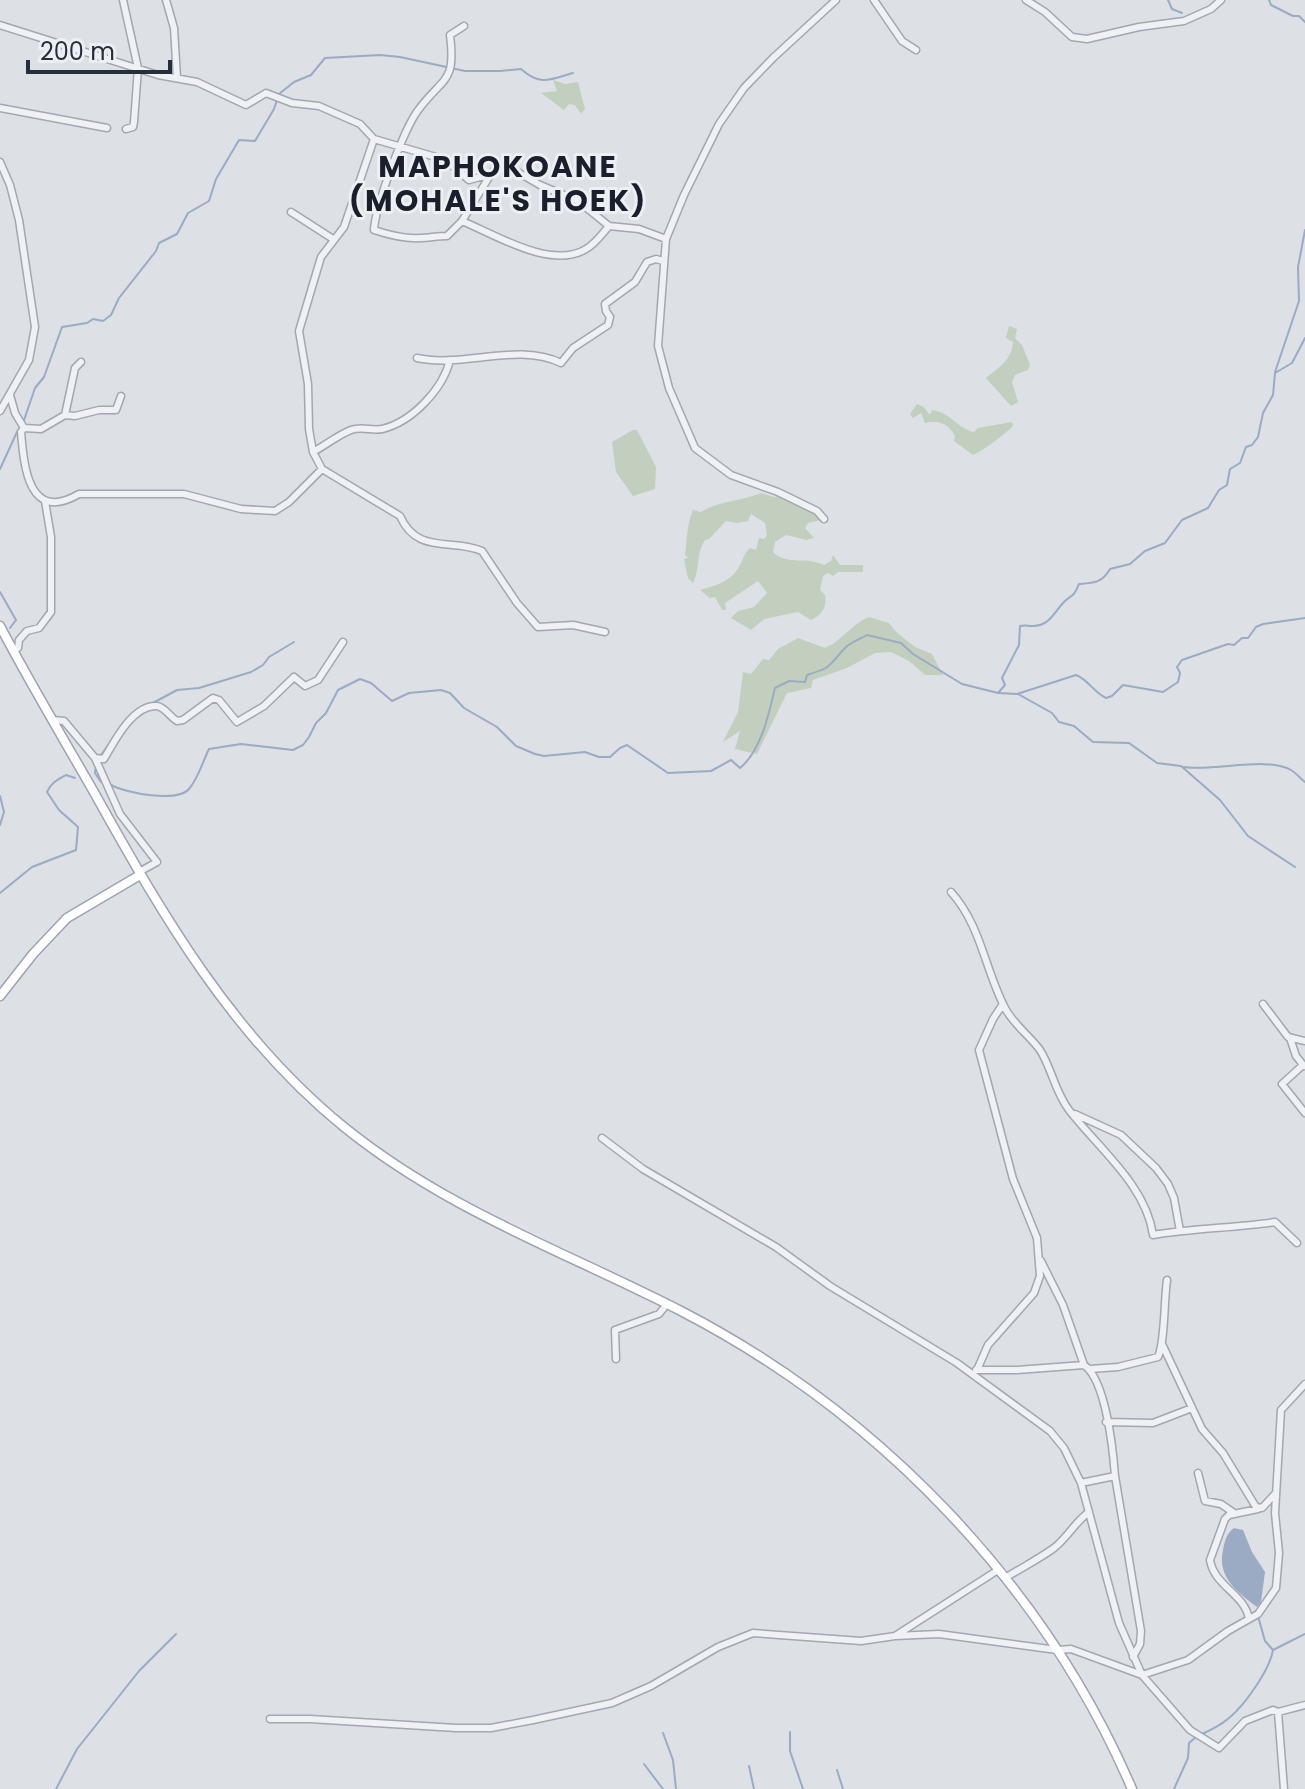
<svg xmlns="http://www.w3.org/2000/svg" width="1305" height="1789" font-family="Poppins,sans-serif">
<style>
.green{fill:#c2cfbe}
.water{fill:#9aabc3}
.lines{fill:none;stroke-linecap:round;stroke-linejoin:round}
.stream{stroke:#9aabc3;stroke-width:2}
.minor-casing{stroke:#a3a7af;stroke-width:9}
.major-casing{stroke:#9da3b0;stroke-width:11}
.minor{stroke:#eff1f4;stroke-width:6}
.major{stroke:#fff;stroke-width:8}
.labels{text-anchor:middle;stroke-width:6;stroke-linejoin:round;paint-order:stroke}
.district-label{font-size:30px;font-weight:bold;letter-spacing:2px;fill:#1a1f2b;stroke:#eceff3}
</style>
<rect width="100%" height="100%" fill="#dde0e5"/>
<path class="green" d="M 553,80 L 565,84 L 578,82 L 585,109 L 581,114 L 575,105 L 569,104 L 564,110 L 541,93 L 557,91 Z
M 1009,326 L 1017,329 L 1015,338 L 1022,345 L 1030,365 L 1028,370 L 1015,375 L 1012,382 L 1018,402 L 1011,406 L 986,378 C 998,368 1012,360 1013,342 L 1006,338 Z
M 917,404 L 924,407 L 930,415 L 932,410 C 950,412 958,429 974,432 L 978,428 L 1012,422 L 1013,426 C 1006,433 982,452 973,455 L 954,441 L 955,436 C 949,424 938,419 925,423 L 921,413 L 913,418 L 910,414 Z
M 633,430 L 637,430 L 656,467 L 655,489 L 633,496 L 616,472 L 612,442 Z
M 761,493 L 774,497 L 780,495 L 816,512 L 821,520 L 808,523 L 805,528 L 814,538 L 806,540 L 786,535 L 775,542 L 773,552 C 788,566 807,556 824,565 L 831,561 L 833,555 L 840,565 L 863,565 L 863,572 L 838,572 L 833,576 L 828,573 L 823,576 L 820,590 L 825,595 C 827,607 822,615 811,620 L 798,612 L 764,619 L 751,630 L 731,618 L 738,611 L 754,607 L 767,593 L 758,581 L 725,603 L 726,610 L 722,610 L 715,597 L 710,598 L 700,590 C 717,585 731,582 740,565 C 744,558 744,553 750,548 L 756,550 L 759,538 L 764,539 L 767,535 L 765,523 L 751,514 L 748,521 L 738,523 L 726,521 L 709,539 L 705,540 C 696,553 700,569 693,583 L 688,578 L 684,559 L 688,558 L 685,555 C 687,539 687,524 693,510 L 701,512 C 720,500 740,502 761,493 Z
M 869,617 L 889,623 L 896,632 L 915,647 L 932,654 L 943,675 L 925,675 L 909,661 L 891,652 L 875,653 L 847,668 L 813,680 L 811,688 L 787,693 L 757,754 L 735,749 L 740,731 L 723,742 L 738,712 L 743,672 L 751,674 L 763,659 L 769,660 L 778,649 L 798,638 L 825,648 C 842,641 850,625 869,617 Z"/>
<path class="water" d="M 1234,1528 L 1243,1530 L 1252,1552 L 1265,1572 L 1261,1602 L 1257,1607 C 1237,1592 1217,1577 1223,1550 C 1225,1540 1226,1534 1234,1528 Z"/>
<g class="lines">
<path class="stream" d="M 1168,0 L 1172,9 L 1182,13
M 1269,0 L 1271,5 L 1293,16 L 1299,16 L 1305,22
M 1275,372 L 1299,301 L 1298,267 L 1305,230
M 0,469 L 17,432 L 22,426 L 35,388 L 44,377 L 62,327 L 87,323 L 93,319 L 103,321 L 111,315 L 119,298 L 156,251 L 159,243 L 177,234 L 188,213 L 209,201 L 216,179 L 239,140 L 255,141 L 274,109 L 279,94 L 294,82 L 311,75 L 325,58 L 380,55 L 400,57 L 465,71 L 500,71 L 521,69 C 540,86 549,80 573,73
M 0,592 L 16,620 L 10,628
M 998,693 L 1005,685 L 1002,678 L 1019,645 L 1020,626 C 1024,625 1028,626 1033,626 C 1049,626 1054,613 1063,603 C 1071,594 1073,599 1079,584 C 1094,583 1102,583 1110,569 L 1130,564 L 1145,551 L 1165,543 L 1182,520 L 1208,508 L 1219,490 L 1227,485 L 1230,469 L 1240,463 L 1246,447 L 1252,445 L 1258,437 L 1263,413 L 1273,395 L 1275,373 L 1292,363 L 1305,338
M 1018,694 L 1052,713 L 1059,722 L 1074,726 L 1093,742 L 1129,743 L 1157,763 L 1181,766 L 1220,800 L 1248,836 L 1295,867
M 151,704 L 177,690 L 199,688 L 251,672 L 263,665 L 269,657 L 294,642
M 101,755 L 109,744
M 96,764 L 95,773 L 101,782
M 1184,767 C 1213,772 1268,756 1291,770 C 1296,773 1300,778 1305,782
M 111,785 C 126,793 177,803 189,789 C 198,779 203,761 209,749 L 241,744 L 293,750 L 303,745 L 309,737 L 316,723 L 326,713 L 338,690 L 360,679 L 371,683 L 392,701 L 409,693 L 441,690 L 450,693 L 464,708 L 497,727 L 516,746 L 535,754 L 544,756 L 585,752 L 599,757 L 610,757 L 620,748 L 627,745 L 668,773 L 711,771 L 731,760 L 740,768 C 761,751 769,714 775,688 L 789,681 L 805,682 L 807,675 C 832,667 827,668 844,649 C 849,643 860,639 867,635 L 901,643 L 913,654 L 962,684 L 998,693 L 1017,694 L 1076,675 C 1089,680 1092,691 1106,698 L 1112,696 L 1123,685 L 1163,692 L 1178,682 L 1180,673 L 1177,667 L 1182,660 L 1228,644 L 1234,645 L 1242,638 L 1248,638 L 1256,627 L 1263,624 L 1305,618
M 0,796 L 4,812 L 0,825
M 0,893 L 32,867 L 76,850 L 78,827 L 59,810 L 47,792 C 51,783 57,780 66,775 L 75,778
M 1258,1616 L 1265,1641 L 1273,1650
M 790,1732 L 790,1751 L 803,1789
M 663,1733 L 673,1760 L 676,1789
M 1202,1734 C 1211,1730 1221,1725 1229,1718 C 1245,1705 1270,1669 1273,1650 L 1305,1634
M 644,1764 L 663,1789
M 749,1766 L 754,1789
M 837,1770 L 843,1789
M 56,1789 L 77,1749 L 139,1671 L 176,1634
M 1174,1789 L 1188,1758 L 1189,1743 L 1196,1737"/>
<defs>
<path id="minor" d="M 123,0 L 138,68 L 134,122 L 133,127 L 126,129
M 166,0 L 174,28 L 177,78
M 874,0 L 902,41 L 916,50
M 1026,0 L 1045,12 L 1072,37 L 1087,39 L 1139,27 L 1184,21 L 1211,9 L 1221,0
M 0,25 L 158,75 L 197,82 L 246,105 L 266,93 L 292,103 L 319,106 L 360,124 L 374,139 L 446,160 L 469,180 L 491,174 L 498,165 L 507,166 L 540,185 L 578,201 L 609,226 L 639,229 L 666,239
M 464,26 L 450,35 C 456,83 444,76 419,109 C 404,128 375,207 374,230 C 389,235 404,239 420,238 C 429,238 437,236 447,236 L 462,221 L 491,174
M 0,108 L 107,128
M 374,139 L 344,227 L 321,257 L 299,331 L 308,384 L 309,429 L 313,452 L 322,469 L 400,516 C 417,555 452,538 482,551 L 517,603 L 538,627 L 573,625 L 605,632
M 0,162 L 10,185 L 19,220 L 35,327 L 29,360 L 0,411
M 291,212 L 333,239
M 462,221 C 496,235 551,270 586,249 C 595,244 602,234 609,226
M 417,358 C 464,368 517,342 561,363 L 573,348 L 608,325 L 610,317 L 606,311 L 605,304 L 635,282 L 647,262 L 656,259 L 663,261
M 10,395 L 15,413 L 24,428 L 21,432 C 24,468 29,523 79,494 L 184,494 L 241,509 L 275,511 L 289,502 L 322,469
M 65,415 L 75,368 L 81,362
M 24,428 L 41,429 L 65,415 L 75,416 L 99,410 L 116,410 L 121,396
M 313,452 C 326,445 338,435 351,430 C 361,426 372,431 382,429 C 412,422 443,389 450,360
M 824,519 L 817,511 L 778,492 L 731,475 L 695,448 L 669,388 L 658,346 L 666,239 L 684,195 L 719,124 L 744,88 L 773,58 L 836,0
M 13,651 L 18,648 L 19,640 L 27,631 L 39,628 L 51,612 L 51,537 L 45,501
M 53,720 L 64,721 L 95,758 L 104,759 C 114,742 133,704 157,706 C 165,707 170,717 177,721 L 183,720 L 213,698 L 219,700 L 237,722 L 264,706 L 294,677 L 305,686 L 318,680 L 343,642
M 95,758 L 120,814 L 157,862 L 139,872
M 951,892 C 981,925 985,970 1005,1008 C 1013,1024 1029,1035 1040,1050 C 1052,1069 1055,1092 1069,1110 C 1098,1148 1146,1185 1153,1235 C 1194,1228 1235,1228 1275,1222 L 1297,1243
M 1263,1004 L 1288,1037 L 1305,1041
M 1290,1038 L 1296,1056 L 1304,1066
M 1303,1065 L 1282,1084 L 1305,1113
M 1075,1114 L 1121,1135 L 1156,1168 L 1168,1184 L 1174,1198 L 1180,1231
M 602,1138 L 643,1169 L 776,1247 L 830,1286 L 957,1363 L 1050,1431 L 1064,1448 L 1081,1483 L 1119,1623 L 1142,1675 L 1190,1730 L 1219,1748 L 1245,1721 L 1273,1710 L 1278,1712 L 1305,1705
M 1041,1261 L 1063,1305 L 1084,1365
M 1162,1344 L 1202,1429 L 1223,1453 L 1256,1507 L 1262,1508 L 1275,1494
M 616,1359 L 615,1330 L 659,1314 L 667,1304
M 1090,1369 L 1118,1367 L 1158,1357 C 1165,1342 1164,1300 1167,1280
M 976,1370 L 1017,1370 L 1084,1365 C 1106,1380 1113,1450 1115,1476 L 1081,1483
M 977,1370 L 988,1345 L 1034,1293 L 1040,1276 L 1037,1238 L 1013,1179 L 979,1050 L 993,1019 L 1003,1004
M 1106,1422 L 1153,1423 L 1192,1408
M 1198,1473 L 1205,1501 L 1221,1504 L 1234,1513
M 1115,1476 L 1141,1631 L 1140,1644 L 1133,1657
M 1005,1578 C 1021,1568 1039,1559 1054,1548 C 1068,1537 1075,1522 1089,1512
M 1249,1619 C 1245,1594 1214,1586 1210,1560 L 1225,1519 L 1229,1515 L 1258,1509
M 895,1636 L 939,1634 L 1057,1650 L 1071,1649 L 1142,1675 L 1188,1660 L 1228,1631 L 1258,1614 L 1276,1588 L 1279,1553 L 1275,1513 L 1281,1410 L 1305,1384
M 1278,1712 L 1284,1789
M 270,1719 L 310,1719 L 456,1728 L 491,1728 L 533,1720 L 612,1703 L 651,1686 L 718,1647 L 753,1633 L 861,1641 L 895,1636 L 998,1570"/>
<path id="major" d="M 0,626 C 30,683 63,738 95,794 C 163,916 233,1037 344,1127 C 448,1211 564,1251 681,1311 C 878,1413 1044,1584 1132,1789
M 0,996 L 33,954 L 67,918 L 140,875"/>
</defs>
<use href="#minor" class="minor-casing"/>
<use href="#major" class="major-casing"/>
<use href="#minor" class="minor"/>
<use href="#major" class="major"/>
</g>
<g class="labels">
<g class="district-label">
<text x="498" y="177">MAPHOKOANE<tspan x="498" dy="34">(MOHALE'S HOEK)</tspan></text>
</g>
</g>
<path d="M28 60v12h142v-12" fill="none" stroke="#282d3b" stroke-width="4"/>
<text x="40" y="60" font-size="24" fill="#282d3b" stroke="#eceff3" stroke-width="6" paint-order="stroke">200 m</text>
</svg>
